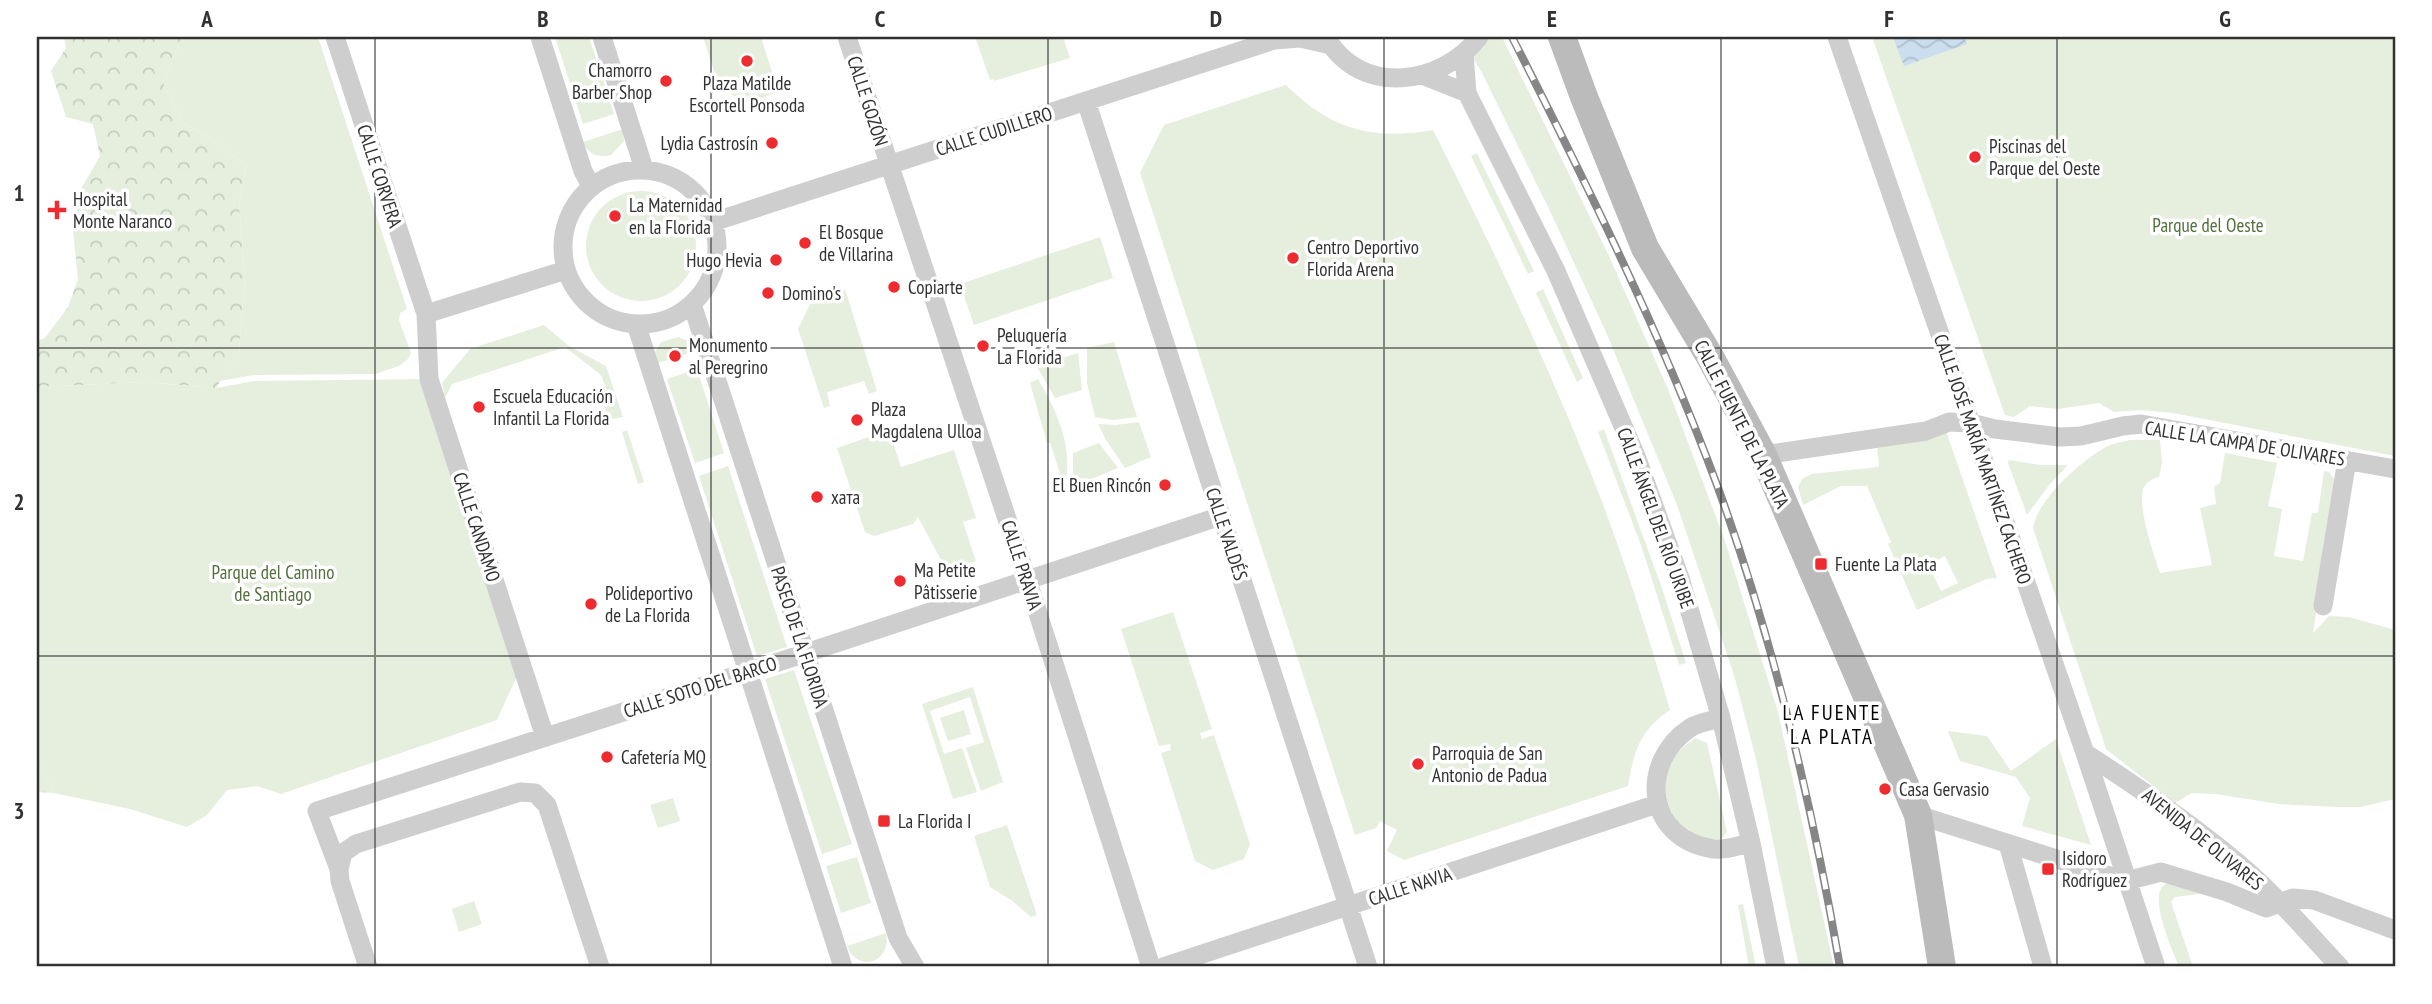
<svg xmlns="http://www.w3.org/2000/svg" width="2432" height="1004" font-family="'PT Sans Narrow',sans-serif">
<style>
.green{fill:#e6eede;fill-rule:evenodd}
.forest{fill:url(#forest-crowns)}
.water{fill:url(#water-waves)}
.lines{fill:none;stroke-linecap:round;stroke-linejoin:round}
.street{stroke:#cecece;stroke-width:19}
.secondary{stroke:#bbb;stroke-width:28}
.rail-casing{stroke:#868686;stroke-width:8}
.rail{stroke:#fff;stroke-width:5;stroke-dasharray:16;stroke-linecap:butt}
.grid{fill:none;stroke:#313131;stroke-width:2;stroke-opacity:0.55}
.poi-dot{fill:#ee2c30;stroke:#fff;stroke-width:2.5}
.labels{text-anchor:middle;stroke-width:7;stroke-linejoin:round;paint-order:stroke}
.poi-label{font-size:19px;fill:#313131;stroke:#fff;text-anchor:start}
.street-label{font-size:19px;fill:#313131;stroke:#fff}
.park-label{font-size:19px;fill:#51703b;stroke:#fff}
.neighbourhood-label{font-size:21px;letter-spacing:2px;fill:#000;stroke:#fff}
.neatline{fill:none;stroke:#313131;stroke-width:2.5}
.grid-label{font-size:23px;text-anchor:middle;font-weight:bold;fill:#313131}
</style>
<defs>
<pattern id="forest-crowns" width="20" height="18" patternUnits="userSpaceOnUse" patternTransform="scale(1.75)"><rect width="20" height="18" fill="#e6eede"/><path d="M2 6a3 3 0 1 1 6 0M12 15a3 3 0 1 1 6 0" fill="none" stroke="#c6cdbf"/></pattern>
<pattern id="water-waves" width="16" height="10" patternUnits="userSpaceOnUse" patternTransform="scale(1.75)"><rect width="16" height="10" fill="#cadeef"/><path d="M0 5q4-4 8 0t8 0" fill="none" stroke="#aebfcd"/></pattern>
</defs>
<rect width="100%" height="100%" fill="#fff"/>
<path class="green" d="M 182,37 L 318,37 L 407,309 L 400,313 L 399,320 L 411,353 L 408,359 L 399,366 L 375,374 L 254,375 L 220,381 L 239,352 L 245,278 L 239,203 L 246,166 L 221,145 L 182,122 L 163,82 Z
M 555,37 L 589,37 L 614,114 L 583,124 Z
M 703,37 L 761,37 L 777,87 L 773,94 L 745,103 L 719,86 Z
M 975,37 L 1063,37 L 1070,58 L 994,81 L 993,79 L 990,80 Z
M 1466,37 L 1502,37 L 1609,256 L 1668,389 L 1725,541 L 1778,712 L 1834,967 L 1799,967 L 1756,759 L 1734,675 L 1677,505 L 1606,332 L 1550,211 L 1482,73 L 1468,49 Z
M 1872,37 L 2395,37 L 2395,456 L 2173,413 L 2141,410 L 2114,412 L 2099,403 L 2058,409 L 2030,406 L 2014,417 L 2005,415 Z
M 1286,85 C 1330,129 1372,141 1433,130 C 1495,253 1555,378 1604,507 C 1629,574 1650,641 1670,710 C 1639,731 1634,752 1628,786 L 1404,860 L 1387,851 L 1397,830 L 1380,821 L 1376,828 L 1355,835 L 1140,173 L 1164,125 Z
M 623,129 L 624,141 L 611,155 C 599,158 588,155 583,142 Z
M 1477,153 L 1534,271 L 1528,274 L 1471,156 Z
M586 246a55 55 0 1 1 110 0a55 55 0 1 1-110 0Z
M 1100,237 L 1113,278 L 974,325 L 960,284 Z
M 845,289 L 877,391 L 869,394 L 864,381 L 827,392 L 830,406 L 824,408 L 798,329 L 813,298 Z
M 1543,289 L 1583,378 L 1577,382 L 1536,293 Z
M 544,325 L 569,346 L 606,366 L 623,417 L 612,419 L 608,417 L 600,397 L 608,394 L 601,375 L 565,347 L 452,384 L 445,398 L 442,383 L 470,349 Z
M 678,337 L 692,342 L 696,351 L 655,364 L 654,354 L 661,342 Z
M 1114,342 L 1137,417 L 1113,420 L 1095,417 L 1087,383 L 1087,348 Z
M 1078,353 L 1082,390 L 1055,398 L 1037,367 L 1064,356 L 1065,357 Z
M 697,369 L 724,453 L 695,463 L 667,379 Z
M 429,379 L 522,665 L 497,720 L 281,794 L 257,786 L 227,790 L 207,815 L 187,827 L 130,809 L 54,793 L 37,761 L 37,387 L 144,382 L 216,388 L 254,381 Z
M 1038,379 C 1058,413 1073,446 1065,487 L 1062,488 L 1057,474 L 1060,473 L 1050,443 L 1047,443 L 1030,383 Z
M 1139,422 L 1151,457 L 1125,468 L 1106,440 L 1098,424 L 1116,425 Z
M 1604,429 L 1663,591 L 1686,663 L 1679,665 L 1642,548 L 1598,432 Z
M 627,430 L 644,482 L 638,484 L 622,432 Z
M 889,430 L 901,467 L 954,450 L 976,518 L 963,522 L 976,561 L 947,571 L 918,517 L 913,524 L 874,536 L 865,532 L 837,448 Z
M 1946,431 L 1997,578 L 1986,579 L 1917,610 L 1888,544 L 1891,542 L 1867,486 L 1841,486 L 1803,505 L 1798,487 L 1802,479 L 1811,474 L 1879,467 L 1877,445 ZM 1945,556 L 1958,583 L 1941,591 L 1928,565 Z
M 2130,440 L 2160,440 L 2162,462 L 2159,477 C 2149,479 2142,486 2142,496 C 2141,518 2153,552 2160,573 L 2212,565 L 2200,508 L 2216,504 L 2214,487 L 2220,483 L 2225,453 L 2277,463 L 2268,506 L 2282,509 L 2274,556 L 2303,561 L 2312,513 L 2318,513 L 2324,471 L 2329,472 L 2335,480 L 2313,633 L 2329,616 L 2349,617 L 2395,630 L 2395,799 L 2360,807 L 2337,807 L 2278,804 L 2216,794 L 2192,793 L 2175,803 L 2106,749 L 2033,528 C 2037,500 2080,462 2104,448 C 2111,444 2121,442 2130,440 Z
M 1099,443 L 1118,468 L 1089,480 L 1087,478 L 1073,483 L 1073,453 Z
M 2009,460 L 2041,465 L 2068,465 L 2049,485 L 2027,515 L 2008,463 Z
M 728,466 L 787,647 L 757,656 L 699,476 Z
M 1173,612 L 1212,729 L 1200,733 L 1202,739 L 1214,735 L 1250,844 L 1244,859 L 1213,870 L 1195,861 L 1161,753 L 1171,750 L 1170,744 L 1159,746 L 1121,629 Z
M 794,670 L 852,844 L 822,854 L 765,679 Z
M 973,687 L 1003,782 L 981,791 L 966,748 L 984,742 L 970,697 L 930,711 L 944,754 L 962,748 L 977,792 L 953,799 L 922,704 Z
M 964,710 L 971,734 L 948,741 L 940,718 Z
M 1948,731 L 1987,736 L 2011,771 L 2056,739 L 2091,845 L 2022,826 L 2030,798 L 2016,777 L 1960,761 Z
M 1695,738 L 1707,743 L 1727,832 L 1719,841 C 1713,839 1704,839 1698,836 C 1666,823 1657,784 1674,757 C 1680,749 1687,744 1695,738 Z
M 673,798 L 680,821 L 658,828 L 650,805 Z
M 1007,825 L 1037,915 L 1031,917 L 1011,900 L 990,887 L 974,836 Z
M 857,857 L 871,903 L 841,913 L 826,866 Z
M 2178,882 L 2215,892 L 2175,897 L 2171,902 L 2193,967 L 2179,967 C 2173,951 2146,893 2166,884 C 2170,882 2174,883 2178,882 Z
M 474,901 L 482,924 L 459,932 L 452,909 Z
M 1743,904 L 1756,967 L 1749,967 L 1738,905 Z
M 886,933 C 892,962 858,974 847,946 Z"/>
<path class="forest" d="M 64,37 L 182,37 L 163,82 L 182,122 L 221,145 L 246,166 L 239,203 L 245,278 L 239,352 L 216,388 L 144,382 L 37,387 L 37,341 L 45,338 L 68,307 L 78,279 L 73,230 L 81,189 L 100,156 L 93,124 L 66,117 L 51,71 L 66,48 Z
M 37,761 L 54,793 L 37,792 Z"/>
<path class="water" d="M 1893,37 L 1964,37 L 1967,44 L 1904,66 Z"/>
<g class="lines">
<path class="street" d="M 335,37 L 426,314 L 429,379 L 545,737
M 540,37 L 583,171 L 591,186
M 602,37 L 644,169
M 847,37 L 1027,579 L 1151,967
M 1326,37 C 1360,97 1441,86 1479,37
M 1837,37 L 2085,753 L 2156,967
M 1464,53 L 1467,93 L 1556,271 L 1636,456 L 1680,578 L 1721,718 L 1751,843 L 1776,967
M 1422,75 L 1467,93
M 1086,101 L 1368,967
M563 247a77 77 0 1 1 154 0a77 77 0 1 1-154 0Z
M 713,222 L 1274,40 L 1300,38 L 1331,45
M 692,304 L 898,938 L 915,967
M 426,314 L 566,270
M 636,324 L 843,967
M 1763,455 L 1926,431 L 1949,422 L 1971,423 L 1995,429 L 2060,437 L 2081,436 L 2123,426 L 2141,424 L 2395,469
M 2323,606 L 2347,460
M 1721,718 C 1712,721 1699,722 1690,728 C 1638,763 1646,839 1713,849 C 1724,851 1739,845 1751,843
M 2085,753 C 2138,787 2190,823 2238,863 C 2275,894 2307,932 2340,967
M 1918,815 L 2126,881
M 2008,844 L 2043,967
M 339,869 L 343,853 L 356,844 L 520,792 L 535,793 L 547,805 L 600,967
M 2126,881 L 2161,872 L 2227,892 L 2266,908 L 2293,898 L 2314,900 L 2395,930
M 368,967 L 340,881 L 339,869 L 317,811 L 806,653 L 1221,516
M 1163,967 L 1657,804"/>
<path class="secondary" d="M 1562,37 L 1584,97 L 1645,248 L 1709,355 L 1763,455 L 1918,815 L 1942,967"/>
<defs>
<path id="rail" d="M 1512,37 C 1586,183 1660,331 1717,485 C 1774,641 1812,804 1840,967"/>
</defs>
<use href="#rail" class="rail-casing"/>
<use href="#rail" class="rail"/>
</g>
<path class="grid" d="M 375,37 L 375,967M 711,37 L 711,967M 1048,37 L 1048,967M 1384,37 L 1384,967M 1721,37 L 1721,967M 2057,37 L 2057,967M 37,348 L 2395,348M 37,656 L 2395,656"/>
<g class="poi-dot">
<circle cx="747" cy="61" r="7"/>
<circle cx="666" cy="81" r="7"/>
<circle cx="772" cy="143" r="7"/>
<circle cx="1975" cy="157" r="7"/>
<path d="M53.5 199.5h7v7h7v7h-7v7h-7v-7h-7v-7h7z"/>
<circle cx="615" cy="216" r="7"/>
<circle cx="805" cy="243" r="7"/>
<circle cx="1293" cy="258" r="7"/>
<circle cx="776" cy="260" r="7"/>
<circle cx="894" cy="287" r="7"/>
<circle cx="768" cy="293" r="7"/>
<circle cx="983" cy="346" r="7"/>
<circle cx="675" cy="356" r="7"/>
<circle cx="479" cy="407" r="7"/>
<circle cx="857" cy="420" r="7"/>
<circle cx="1165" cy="485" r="7"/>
<circle cx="817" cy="497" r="7"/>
<rect x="1814" y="557" width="14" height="14" rx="3.5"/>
<circle cx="900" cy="581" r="7"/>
<circle cx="591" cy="604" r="7"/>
<circle cx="607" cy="757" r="7"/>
<circle cx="1418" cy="764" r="7"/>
<circle cx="1885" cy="789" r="7"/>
<rect x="877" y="814" width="14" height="14" rx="3.5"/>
<rect x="2041" y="862" width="14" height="14" rx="3.5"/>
</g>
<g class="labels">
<g class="poi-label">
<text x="652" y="77" text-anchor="end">Chamorro<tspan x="652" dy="22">Barber Shop</tspan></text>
<text x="747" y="90" text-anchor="middle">Plaza Matilde<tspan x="747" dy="22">Escortell Ponsoda</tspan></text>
<text x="758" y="150" text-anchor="end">Lydia Castrosín</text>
<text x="1989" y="153">Piscinas del<tspan x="1989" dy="22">Parque del Oeste</tspan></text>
<text x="73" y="206">Hospital<tspan x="73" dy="22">Monte Naranco</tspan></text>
<text x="629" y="212">La Maternidad<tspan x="629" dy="22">en la Florida</tspan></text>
<text x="819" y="239">El Bosque<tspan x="819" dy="22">de Villarina</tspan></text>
<text x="1307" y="254">Centro Deportivo<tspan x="1307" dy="22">Florida Arena</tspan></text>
<text x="762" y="267" text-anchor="end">Hugo Hevia</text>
<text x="908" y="294">Copiarte</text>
<text x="782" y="300">Domino's</text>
<text x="997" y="342">Peluquería<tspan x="997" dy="22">La Florida</tspan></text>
<text x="689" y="352">Monumento<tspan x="689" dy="22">al Peregrino</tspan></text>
<text x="493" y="403">Escuela Educación<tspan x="493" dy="22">Infantil La Florida</tspan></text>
<text x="871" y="416">Plaza<tspan x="871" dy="22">Magdalena Ulloa</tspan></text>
<text x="1151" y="492" text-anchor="end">El Buen Rincón</text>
<text x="831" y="504">хата</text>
<text x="1835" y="571">Fuente La Plata</text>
<text x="914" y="577">Ma Petite<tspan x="914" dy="22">Pâtisserie</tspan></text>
<text x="605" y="600">Polideportivo<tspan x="605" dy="22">de La Florida</tspan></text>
<text x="1432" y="760">Parroquia de San<tspan x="1432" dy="22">Antonio de Padua</tspan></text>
<text x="621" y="764">Cafetería MQ</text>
<text x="1899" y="796">Casa Gervasio</text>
<text x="898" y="828">La Florida I</text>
<text x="2062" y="865">Isidoro<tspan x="2062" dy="22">Rodríguez</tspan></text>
</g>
<g class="street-label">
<text transform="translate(868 101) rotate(72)" y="7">CALLE GOZÓN</text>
<text transform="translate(994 131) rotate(-18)" y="7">CALLE CUDILLERO</text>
<text transform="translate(380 176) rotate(72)" y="7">CALLE CORVERA</text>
<text transform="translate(1742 424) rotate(63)" y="7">CALLE FUENTE DE LA PLATA</text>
<text transform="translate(2245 443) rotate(9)" y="7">CALLE LA CAMPA DE OLIVARES</text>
<text transform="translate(1983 459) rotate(71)" y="7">CALLE JOSÉ MARÍA MARTÍNEZ CACHERO</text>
<text transform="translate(1656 518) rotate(70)" y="7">CALLE ÁNGEL DEL RÍO URIBE</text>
<text transform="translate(477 527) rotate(72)" y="7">CALLE CANDAMO</text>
<text transform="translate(1227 534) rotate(72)" y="7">CALLE VALDÉS</text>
<text transform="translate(1022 565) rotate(72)" y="7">CALLE PRAVIA</text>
<text transform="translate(800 637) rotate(72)" y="7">PASEO DE LA FLORIDA</text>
<text transform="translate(700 687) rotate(-18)" y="7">CALLE SOTO DEL BARCO</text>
<text transform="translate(2203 839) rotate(39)" y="7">AVENIDA DE OLIVARES</text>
<text transform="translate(1410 886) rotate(-18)" y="7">CALLE NAVIA</text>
</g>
<g class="park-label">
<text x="2208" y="232">Parque del Oeste</text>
<text x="273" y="579">Parque del Camino<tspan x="273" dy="22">de Santiago</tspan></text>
</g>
<g class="neighbourhood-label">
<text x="1832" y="720">LA FUENTE<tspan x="1832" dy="24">LA PLATA</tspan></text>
</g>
</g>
<rect width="2432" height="1004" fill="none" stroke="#ffffff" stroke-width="77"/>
<rect x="38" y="38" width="2356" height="927" class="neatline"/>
<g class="grid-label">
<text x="207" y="27">A</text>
<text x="543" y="27">B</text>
<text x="880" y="27">C</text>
<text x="1216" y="27">D</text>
<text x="1552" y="27">E</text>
<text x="1889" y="27">F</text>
<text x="2225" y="27">G</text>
<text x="19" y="201">1</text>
<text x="19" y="510">2</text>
<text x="19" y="819">3</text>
</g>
</svg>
